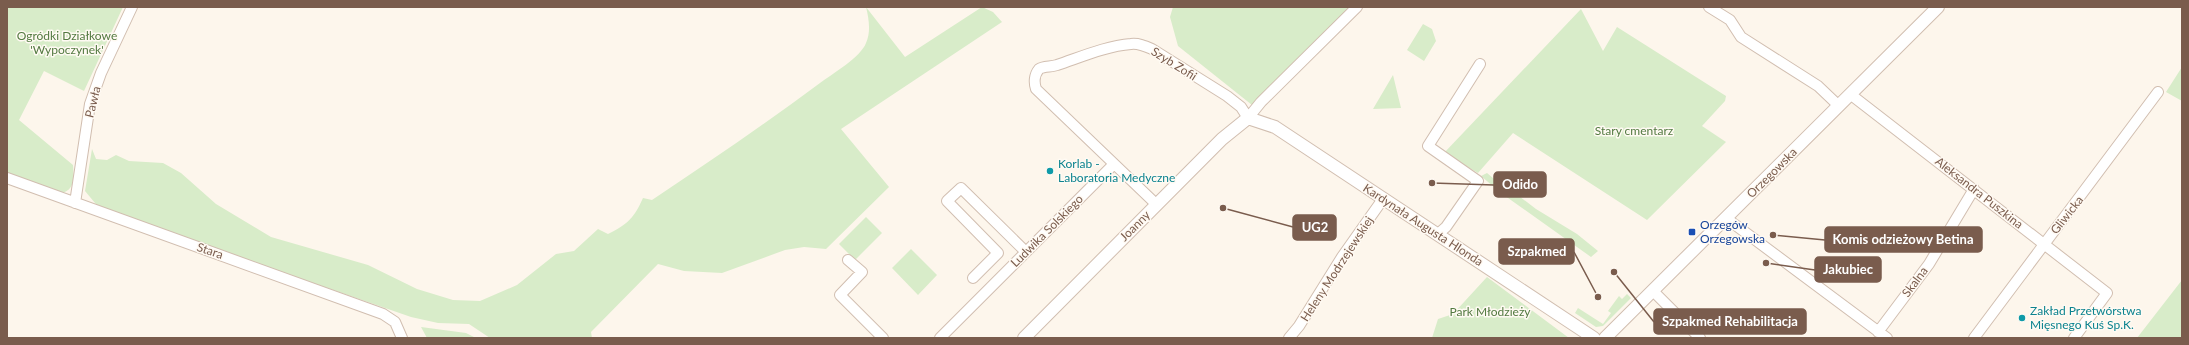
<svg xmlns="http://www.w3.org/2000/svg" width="2189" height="345" font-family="Lato,sans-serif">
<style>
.green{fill:#d8ecc9}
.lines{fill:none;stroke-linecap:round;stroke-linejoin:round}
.minor-casing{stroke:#d1beb0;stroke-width:12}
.tertiary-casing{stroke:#d1beb0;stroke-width:14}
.minor{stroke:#fff;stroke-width:10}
.tertiary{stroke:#fff;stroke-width:12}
.culture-dot{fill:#0f9aa8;stroke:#fffaf3;stroke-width:1.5}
.transit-dot{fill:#1a4fb4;stroke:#fffaf3;stroke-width:1.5}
.labels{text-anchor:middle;stroke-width:3;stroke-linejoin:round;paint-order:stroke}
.park-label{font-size:12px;fill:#537a41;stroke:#fffaf3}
.street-label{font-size:12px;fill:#7a5c4d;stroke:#fffaf3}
.culture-label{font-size:12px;fill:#0d838f;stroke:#fffaf3;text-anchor:start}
.transit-label{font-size:12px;fill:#164399;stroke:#fffaf3;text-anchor:start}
.leader{fill:none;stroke:#7a5c4d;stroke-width:1.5}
.callout-dot{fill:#7a5c4d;stroke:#fffaf3;stroke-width:1.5}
.callout{fill:#7a5c4d;stroke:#7a5c4d;stroke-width:1.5}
.callout-label{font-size:13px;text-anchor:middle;font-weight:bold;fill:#fff}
</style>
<rect width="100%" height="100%" fill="#fdf6ec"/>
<path class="green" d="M 7,7 L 123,7 L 84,91 L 44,71 L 19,120 L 73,165 C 74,178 75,192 59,193 L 7,174 Z
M 866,7 L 905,57 L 982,7 L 993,12 L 1002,22 L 841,129 L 889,187 L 826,249 L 804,247 L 785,250 L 722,273 L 684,271 L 658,264 L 591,332 L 592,338 L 490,338 L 469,324 L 438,323 L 411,317 L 106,211 L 100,209 L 85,191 L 92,149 L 96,159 L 107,160 L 116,155 L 129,161 L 163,163 L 181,173 L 216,204 L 271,237 L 368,265 L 417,289 L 453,300 L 480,301 L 517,285 L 556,254 L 574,251 L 598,229 L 608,234 C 628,224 634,218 643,198 L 652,200 C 709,162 765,124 820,83 C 832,74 861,57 866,43 C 871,32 869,19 866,7 Z
M 1173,7 L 1350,7 L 1252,105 L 1178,46 L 1170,17 Z
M 1581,9 L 1603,51 L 1617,27 L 1726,96 L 1725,101 L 1702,126 L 1726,142 L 1647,220 L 1513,133 L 1478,173 L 1444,153 Z
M 1423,24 L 1432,29 L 1436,41 L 1424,61 L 1407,50 Z
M 2182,67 L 2182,101 L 2166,92 Z
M 1393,75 L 1401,108 L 1373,109 Z
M 1487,173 L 1505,188 L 1515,193 L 1536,209 L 1577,234 L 1598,251 L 1591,257 L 1501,193 L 1481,176 Z
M 866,217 L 882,233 L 855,260 L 839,244 Z
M 911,249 L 937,275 L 918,295 L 892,268 Z
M 1487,277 L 1569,338 L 1432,338 L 1438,319 L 1453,314 Z
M 2182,280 L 2182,338 L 2137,338 Z
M 1627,294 L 1631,298 L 1603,326 L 1596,327 L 1575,313 L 1578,308 L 1603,324 L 1611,313 L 1608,311 L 1619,296 L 1622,299 Z
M 421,327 L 466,333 L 476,338 L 427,338 Z"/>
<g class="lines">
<defs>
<path id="minor" d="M 1709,7 L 1730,20 L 1741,37 L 1818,86 L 1839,106
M 1850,94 L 2107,293 L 2074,338
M 7,178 L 383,314 L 395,322 L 402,338
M 75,203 L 90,104 L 101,73 L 132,7
M 1156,204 L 1036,89 C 1034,83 1034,75 1039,69 C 1043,66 1052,67 1057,65 C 1081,57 1106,46 1131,44 C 1138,43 1145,46 1152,49 L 1227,96 L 1241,107 L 1248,118 L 1261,102 L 1357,7
M 1726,218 L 1887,338
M 1438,234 L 1446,227 L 1478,181 L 1428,146 L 1480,64
M 848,260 L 862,272 L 840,295 L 883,338
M 973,278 L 998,253 L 947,201 L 961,188 L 1026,252
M 1653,291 L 1700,338
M 1878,332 L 1929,264 L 1974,189
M 940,338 L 1113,165
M 1289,338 L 1299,326 L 1342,257 L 1383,199
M 1974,338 L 2158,92"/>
<path id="tertiary" d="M 1024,338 L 1222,139 L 1248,118 L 1275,127 L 1594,338
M 1605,338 L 1938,7"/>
</defs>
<use href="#minor" class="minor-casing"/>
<use href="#tertiary" class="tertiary-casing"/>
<use href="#minor" class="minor"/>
<use href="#tertiary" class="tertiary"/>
</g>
<g class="culture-dot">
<circle cx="1050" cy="171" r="4"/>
<circle cx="2022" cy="318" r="4"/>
</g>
<rect class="transit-dot" x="1688" y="228" width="8" height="8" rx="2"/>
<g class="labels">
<g class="park-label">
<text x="67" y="40">Ogródki Działkowe<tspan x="67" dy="14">'Wypoczynek'</tspan></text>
<text x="1634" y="135">Stary cmentarz</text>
<text x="1490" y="316">Park Młodzieży</text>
</g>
<g class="street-label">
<text transform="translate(1174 64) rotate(32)" y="4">Szyb Zofii</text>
<text transform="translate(93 102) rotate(-76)" y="4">Pawła</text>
<text transform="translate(1772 173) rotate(-45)" y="4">Orzegowska</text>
<text transform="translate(1979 193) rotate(38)" y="4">Aleksandra Puszkina</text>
<text transform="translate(2067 215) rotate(-52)" y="4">Gliwicka</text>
<text transform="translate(1423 225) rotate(33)" y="4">Kardynała Augusta Hlonda</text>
<text transform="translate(1135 226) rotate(-45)" y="4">Joanny</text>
<text transform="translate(1047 231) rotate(-45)" y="4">Ludwika Solskiego</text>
<text transform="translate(210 251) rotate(19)" y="4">Stara</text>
<text transform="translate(1337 269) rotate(-57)" y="4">Heleny Modrzejewskiej</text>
<text transform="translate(1915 282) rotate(-53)" y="4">Skalna</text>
</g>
<g class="culture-label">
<text x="1058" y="168">Korlab -<tspan x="1058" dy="14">Laboratoria Medyczne</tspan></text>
<text x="2030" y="315">Zakład Przetwórstwa<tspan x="2030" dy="14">Mięsnego Kuś Sp.K.</tspan></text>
</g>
<g class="transit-label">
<text x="1700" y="229">Orzegów<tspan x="1700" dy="14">Orzegowska</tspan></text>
</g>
</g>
<path class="leader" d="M1432 183L1494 185M1223 208L1293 227M1773 235L1825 240M1598 297L1574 252M1766 263L1815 270M1614 272L1654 322"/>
<g class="callout-dot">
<circle cx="1432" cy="183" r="4"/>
<circle cx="1223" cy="208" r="4"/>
<circle cx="1773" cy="235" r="4"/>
<circle cx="1598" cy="297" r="4"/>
<circle cx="1766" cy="263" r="4"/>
<circle cx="1614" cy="272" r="4"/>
</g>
<g class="callout">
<rect x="1494" y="172" width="52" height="25" rx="4"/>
<rect x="1293" y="215" width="43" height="25" rx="4"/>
<rect x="1825" y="227" width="157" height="25" rx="4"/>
<rect x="1499" y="239" width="75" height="25" rx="4"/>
<rect x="1815" y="257" width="66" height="25" rx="4"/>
<rect x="1654" y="309" width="152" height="25" rx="4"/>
</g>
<g class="callout-label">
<text x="1520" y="189">Odido</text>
<text x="1315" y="232">UG2</text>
<text x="1903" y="244">Komis odzieżowy Betina</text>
<text x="1537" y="256">Szpakmed</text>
<text x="1848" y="274">Jakubiec</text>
<text x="1730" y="326">Szpakmed Rehabilitacja</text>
</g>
<rect width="2189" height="345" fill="none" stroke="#7a5c4d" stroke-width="16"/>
</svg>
